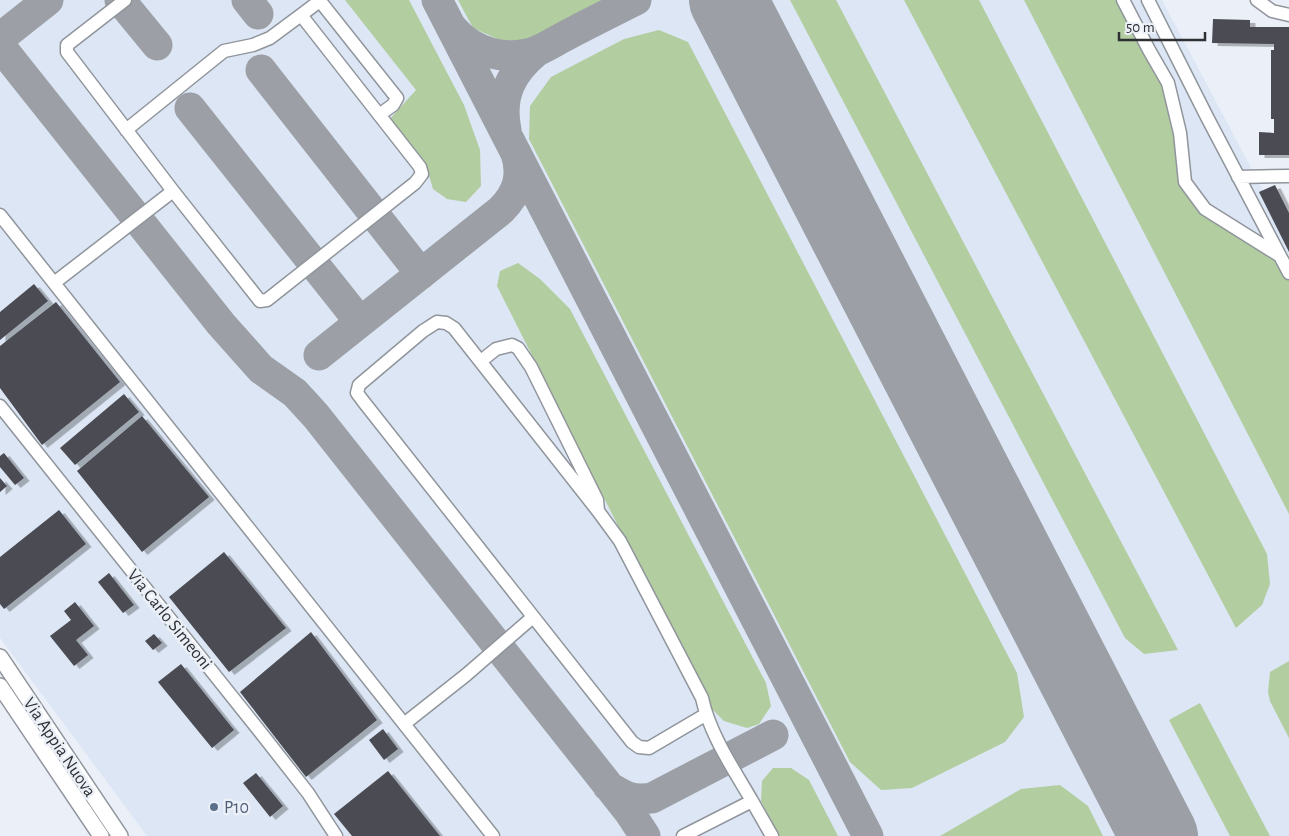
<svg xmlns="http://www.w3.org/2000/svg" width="1289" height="836" font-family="'Alegreya Sans',sans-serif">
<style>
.built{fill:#dce6f4}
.green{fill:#b2cda0}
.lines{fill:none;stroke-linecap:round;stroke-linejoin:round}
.taxiway{stroke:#9ca0a6;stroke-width:31}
.runway{stroke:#9ca0a6;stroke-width:78}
.building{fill:#4b4b53;filter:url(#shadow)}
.minor-casing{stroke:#90959c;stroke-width:15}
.major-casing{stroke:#90959c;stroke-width:18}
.minor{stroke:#fff;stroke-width:12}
.major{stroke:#fff;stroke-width:15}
.service-dot{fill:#5c6f8a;stroke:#ebf0f8;stroke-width:2}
.labels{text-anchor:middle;stroke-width:5;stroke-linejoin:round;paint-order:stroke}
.street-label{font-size:18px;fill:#2f3033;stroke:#ebf0f8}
.service-label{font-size:18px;fill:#4e5e75;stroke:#ebf0f8;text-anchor:start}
</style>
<defs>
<filter id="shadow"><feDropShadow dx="5.5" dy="3" stdDeviation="0" flood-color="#0004"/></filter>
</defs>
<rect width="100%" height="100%" fill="#ebf0f8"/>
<path class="built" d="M 0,0 L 1162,0 L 1289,239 L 1289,836 L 147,836 L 0,638 Z"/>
<path class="green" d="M 345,0 L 409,0 L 464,105 L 480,150 L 481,186 L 466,202 L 447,199 L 433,189 L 428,172 L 388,121 L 416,90 Z
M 458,0 L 605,0 L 535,39 L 502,41 L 473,28 Z
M 790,0 L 836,0 L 1178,650 L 1144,654 L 1125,638 Z
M 904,0 L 979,0 L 1267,554 L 1270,584 L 1262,605 L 1236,628 Z
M 1024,0 L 1123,0 L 1168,83 L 1185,182 L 1205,209 L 1280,256 L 1289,273 L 1289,514 Z
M 659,30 L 688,42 L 1017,673 L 1024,717 L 1005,742 L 912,788 L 881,790 L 850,762 L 529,139 L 530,106 L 551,77 L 624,39 Z
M 518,263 L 540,279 L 570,309 L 766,683 L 771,706 L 759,724 L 747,728 L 724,721 L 709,706 L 497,286 L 500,271 Z
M 1289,661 L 1289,738 L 1270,701 L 1268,692 L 1270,672 Z
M 1200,703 L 1270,836 L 1230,836 L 1169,720 Z
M 773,768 L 791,768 L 809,780 L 838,836 L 779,836 L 761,801 L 762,781 Z
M 1060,785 L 1088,806 L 1103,836 L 940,836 L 1021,789 Z"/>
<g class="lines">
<path class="taxiway" d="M 120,0 L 157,45
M 247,0 L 258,14
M 437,0 L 868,836
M 725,0 L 734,12
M 453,29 C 473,53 507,62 537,51 C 548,46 559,39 571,33 C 592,22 614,11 636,0
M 0,38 L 48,0
M 0,46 L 221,324 L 261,369 L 295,393 L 316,416 L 630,813 L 645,836
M 261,70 L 421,274
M 190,108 L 360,322
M 506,130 C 499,96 511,72 537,51
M 319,355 L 501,210 C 518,193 523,176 516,153
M 608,786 C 625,797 632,801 652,798 L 773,735"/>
<path class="runway" d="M 728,0 L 1159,836"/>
</g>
<path class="building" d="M 1213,19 L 1250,20 L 1250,27 L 1289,27 L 1289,155 L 1259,155 L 1259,132 L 1274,133 L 1274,119 L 1271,119 L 1271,50 L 1274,50 L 1274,44 L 1212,43 Z
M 1275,185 L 1289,213 L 1289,252 L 1259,192 Z
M 34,284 L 48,301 L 0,340 L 0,312 Z
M 56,302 L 120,382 L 42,445 L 0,388 L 0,346 Z
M 124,394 L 139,412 L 75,465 L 60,448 Z
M 142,416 L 209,497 L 142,552 L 77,471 Z
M 4,453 L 24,478 L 15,485 L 0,467 L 0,456 Z
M 0,478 L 7,486 L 0,492 Z
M 59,510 L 86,544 L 4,609 L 0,604 L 0,557 Z
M 224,552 L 286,628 L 229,672 L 169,597 Z
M 109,573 L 134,605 L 123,613 L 98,582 Z
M 75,602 L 94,626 L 76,640 L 88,655 L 74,666 L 50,636 L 71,620 L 64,611 Z
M 311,632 L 377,720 L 306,777 L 240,692 Z
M 154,634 L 162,643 L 153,650 L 145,641 Z
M 181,664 L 234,730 L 212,748 L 158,682 Z
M 383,729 L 398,749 L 384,760 L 369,740 Z
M 388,771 L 440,836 L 352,836 L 334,814 Z
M 256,773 L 283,806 L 270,817 L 243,783 Z"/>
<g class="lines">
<defs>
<path id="minor" d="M 125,0 L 67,45 L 67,52 L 173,191 L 260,301 L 267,300 L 415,183 L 422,174 L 420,167 L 301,15 L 321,0
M 1123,0 L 1149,50 L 1168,83 L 1180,133 L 1185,182 L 1205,209 L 1280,256
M 1148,0 L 1207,117 L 1289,273
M 1257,0 L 1272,11 L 1289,15
M 320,1 L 397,98 L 393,105 L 379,115
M 126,130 L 224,51 L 253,45 L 270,38 L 301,15
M 1238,177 L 1289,176
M 0,215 L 493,836
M 54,283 L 173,191
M 481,361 L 496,349 L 512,345 L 518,348 L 531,367 L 597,500 L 598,511 L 620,541 L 702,698 C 710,735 733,768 752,801
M 0,406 L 265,738 L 308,793 L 336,836
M 598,511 L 454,328 L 446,323 L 437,322 L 423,331 L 359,385 L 357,393 L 363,401 L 632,742 L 639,747 L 649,748 L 705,715
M 404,724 L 466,675 L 533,617
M 683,836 L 752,801 L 772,836"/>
<path id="major" d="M 0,657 L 120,836
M 0,686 L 101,836"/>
</defs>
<use href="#minor" class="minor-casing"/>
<use href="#major" class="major-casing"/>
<use href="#minor" class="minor"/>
<use href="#major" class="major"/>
</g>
<circle class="service-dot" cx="214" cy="807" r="5"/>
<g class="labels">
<g class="street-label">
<text transform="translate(170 619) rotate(51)" y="6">Via Carlo Simeoni</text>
<text transform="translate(60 747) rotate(56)" y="6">Via Appia Nuova</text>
</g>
<g class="service-label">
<text x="224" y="813">P10</text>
</g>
</g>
<path d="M1119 32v8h86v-8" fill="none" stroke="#2f3033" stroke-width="2.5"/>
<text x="1126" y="32" font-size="15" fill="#2f3033" stroke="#ebf0f8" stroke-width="4" paint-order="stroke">50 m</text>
</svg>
